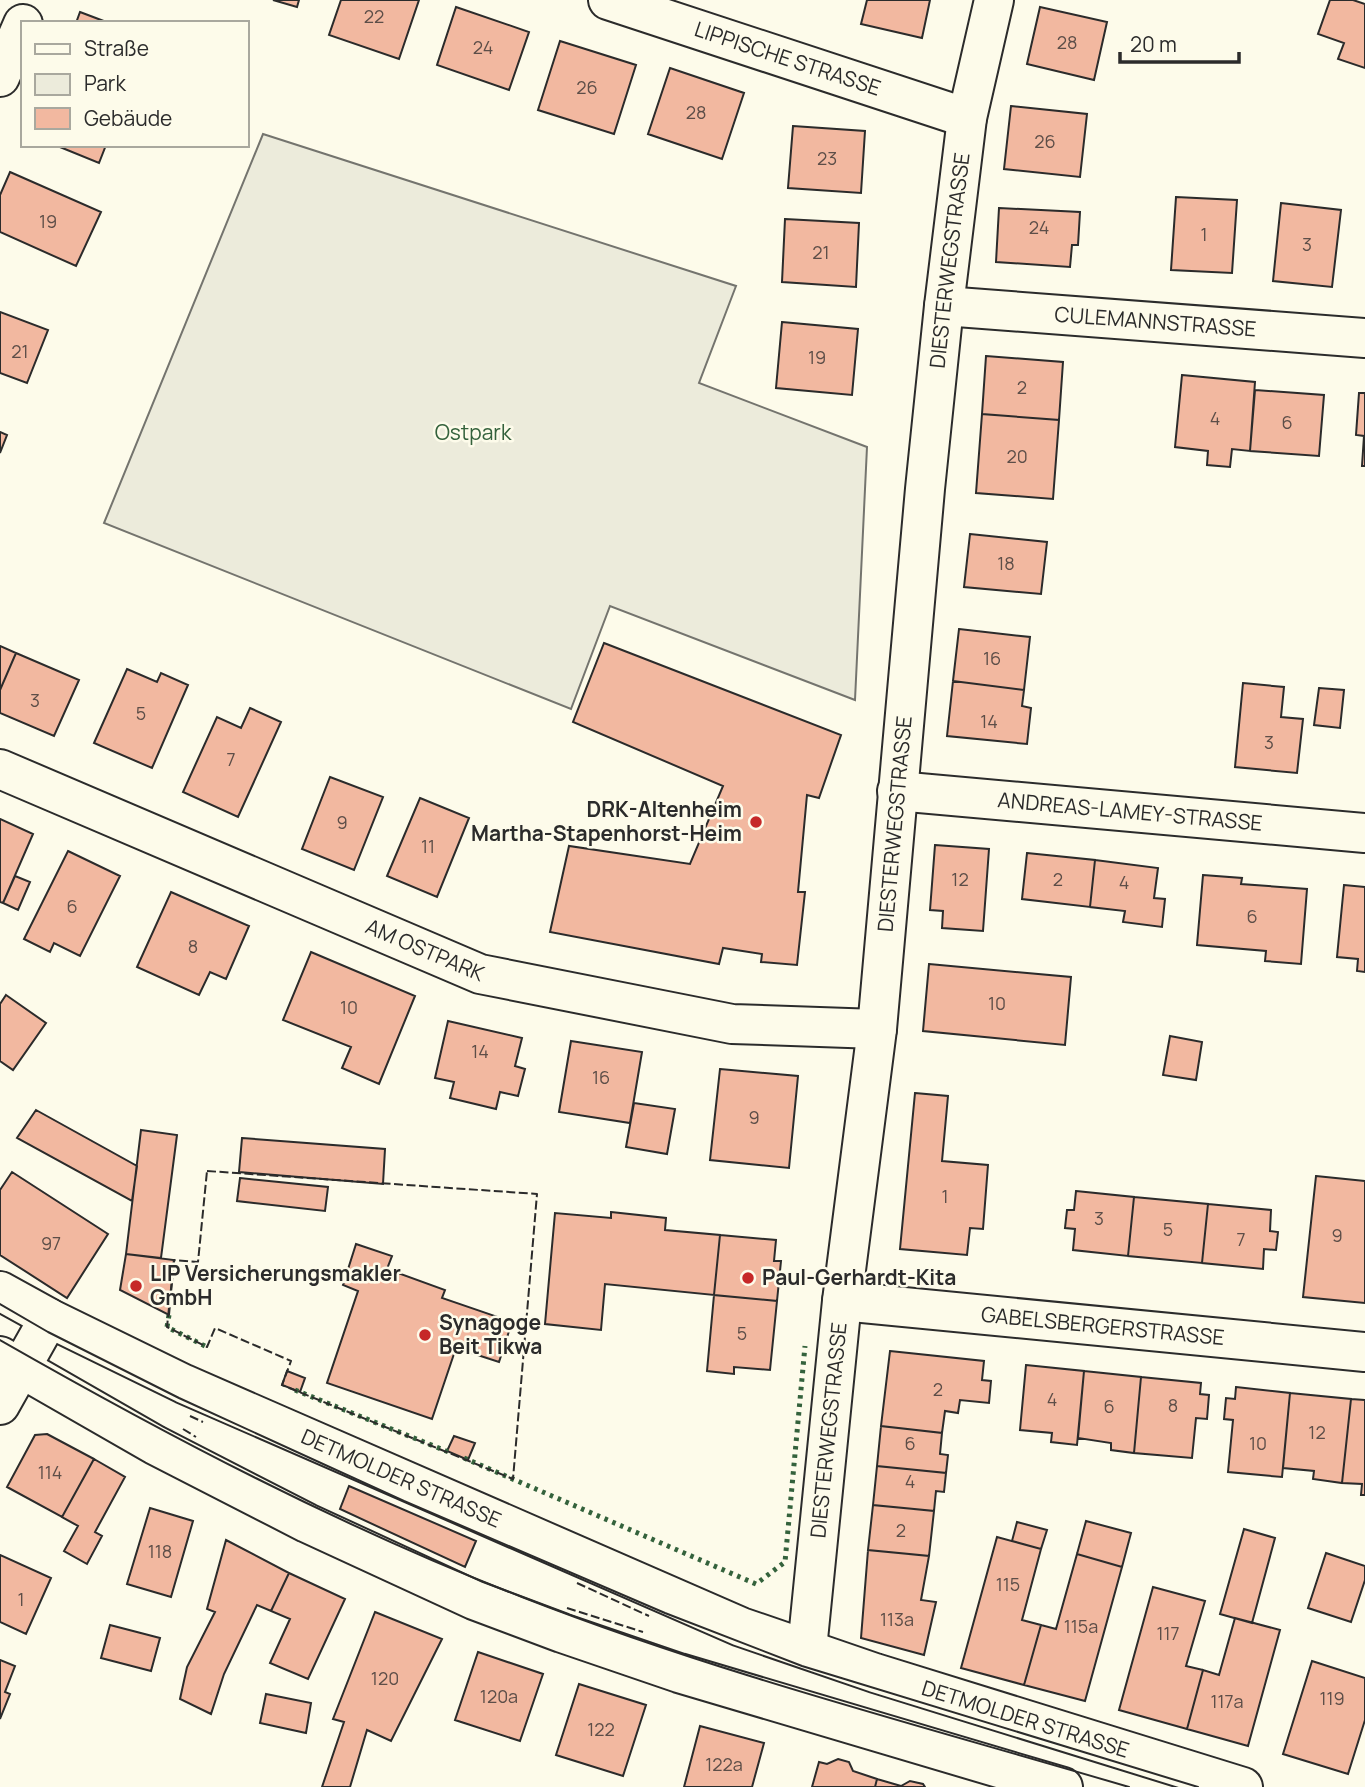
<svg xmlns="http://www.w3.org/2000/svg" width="1365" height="1787" font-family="Manrope,sans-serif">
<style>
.green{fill:#ecebdb;stroke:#74746e;stroke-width:2}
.building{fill:#f2b8a0;stroke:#2b2b2b;stroke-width:2}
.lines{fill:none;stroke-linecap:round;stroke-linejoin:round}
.minor-casing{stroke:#2b2b2b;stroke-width:42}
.major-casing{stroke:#2b2b2b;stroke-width:42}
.minor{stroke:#fdfbea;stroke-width:38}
.major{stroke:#fdfbea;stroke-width:38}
.tram{stroke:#2b2b2b;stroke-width:2}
.hedge{stroke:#34623c;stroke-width:5;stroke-dasharray:3.5 5;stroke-linecap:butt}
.fence{stroke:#2b2b2b;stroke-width:2;stroke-dasharray:9 3.5;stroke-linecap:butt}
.poi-dot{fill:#c62828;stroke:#fdfbea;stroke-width:2.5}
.labels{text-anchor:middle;stroke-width:5;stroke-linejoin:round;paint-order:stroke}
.number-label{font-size:18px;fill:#5d4e48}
.street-label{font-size:21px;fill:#2b2b2b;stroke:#fdfbea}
.park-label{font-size:21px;fill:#34623c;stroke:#fdfbea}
.poi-label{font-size:21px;font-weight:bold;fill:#2b2b2b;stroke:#fdfbea;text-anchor:start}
</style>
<rect width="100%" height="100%" fill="#fdfbea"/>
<path class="green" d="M 263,134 L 736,286 L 699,383 L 867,447 L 855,700 L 610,606 L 571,709 L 104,523 Z"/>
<path class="building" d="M 273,0 L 299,0 L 297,7 Z
M 341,0 L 419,0 L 399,59 L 329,35 Z
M 867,0 L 930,0 L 922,38 L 861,24 Z
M 1330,0 L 1353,0 L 1365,4 L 1365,68 L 1338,59 L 1344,43 L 1318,34 Z
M 456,7 L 529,32 L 509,90 L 437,65 Z
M 1040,7 L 1107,22 L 1094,80 L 1027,64 Z
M 80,12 L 109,23 L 76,23 Z
M 560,41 L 636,65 L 614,134 L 538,110 Z
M 670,68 L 744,93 L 722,159 L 648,134 Z
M 1011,106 L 1087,114 L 1080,177 L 1004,169 Z
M 793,126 L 865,131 L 861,193 L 788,188 Z
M 55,145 L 106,145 L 99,163 Z
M 10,172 L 101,212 L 76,266 L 0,232 L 0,195 Z
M 1176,197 L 1237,200 L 1232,273 L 1171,270 Z
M 1281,203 L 1341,210 L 1332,287 L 1273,281 Z
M 999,208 L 1080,212 L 1078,245 L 1072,245 L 1070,267 L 996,262 Z
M 785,219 L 859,223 L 856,287 L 782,282 Z
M 0,312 L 48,330 L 27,383 L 0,373 Z
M 782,322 L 858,329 L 852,395 L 776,388 Z
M 986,356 L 1063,362 L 1059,420 L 982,414 Z
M 1182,375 L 1255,382 L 1250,451 L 1232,449 L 1230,467 L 1207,465 L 1208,451 L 1175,447 Z
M 1255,390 L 1324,395 L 1319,456 L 1250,451 Z
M 1359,393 L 1365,393 L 1365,466 L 1362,466 L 1364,436 L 1356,435 Z
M 982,414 L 1059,420 L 1053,499 L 976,493 Z
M 0,432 L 7,435 L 0,453 Z
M 970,534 L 1047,542 L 1041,594 L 964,587 Z
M 959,629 L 1030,637 L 1024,690 L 953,681 Z
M 604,643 L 841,735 L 819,798 L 807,795 L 798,892 L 805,892 L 797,965 L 761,962 L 762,954 L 723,948 L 719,964 L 550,932 L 569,846 L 690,864 L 723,786 L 573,722 Z
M 0,646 L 16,653 L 0,690 Z
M 16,653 L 79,680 L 54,736 L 0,713 L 0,690 Z
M 127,669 L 157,682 L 161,673 L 188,685 L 152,768 L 94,743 Z
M 953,681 L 1024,690 L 1022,706 L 1031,708 L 1027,744 L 947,736 Z
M 1243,683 L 1284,687 L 1281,717 L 1303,719 L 1297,773 L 1235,767 Z
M 1319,688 L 1344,690 L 1340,728 L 1314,725 Z
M 250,708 L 281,722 L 238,817 L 183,792 L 217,717 L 241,728 Z
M 330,777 L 383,797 L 354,870 L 302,849 Z
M 420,798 L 469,818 L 437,897 L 387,876 Z
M 0,819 L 33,834 L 3,903 L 0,902 Z
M 935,845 L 989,849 L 983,931 L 942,928 L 943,911 L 930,910 Z
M 68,851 L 120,876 L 80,956 L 54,943 L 50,952 L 24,939 Z
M 1027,853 L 1095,860 L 1090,907 L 1022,899 Z
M 1095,860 L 1158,868 L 1154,898 L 1165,899 L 1162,927 L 1123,922 L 1125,911 L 1090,907 Z
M 1203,875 L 1242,878 L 1241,884 L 1307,889 L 1301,964 L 1265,961 L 1266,951 L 1197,945 Z
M 15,876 L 30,882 L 18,910 L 3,903 Z
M 1344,885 L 1365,887 L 1365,972 L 1357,971 L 1358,959 L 1337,957 Z
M 171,892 L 249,926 L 226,979 L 210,972 L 199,995 L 137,967 Z
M 311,952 L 415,996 L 379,1084 L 342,1068 L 351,1047 L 283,1020 Z
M 929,964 L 1071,977 L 1065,1045 L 923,1031 Z
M 6,995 L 46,1023 L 13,1070 L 0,1061 L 0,1004 Z
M 448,1021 L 522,1038 L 515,1066 L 525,1069 L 518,1096 L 500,1092 L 496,1109 L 450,1098 L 454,1082 L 435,1078 Z
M 1170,1036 L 1202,1042 L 1196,1080 L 1163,1075 Z
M 571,1041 L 642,1052 L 630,1123 L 559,1112 Z
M 720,1069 L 798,1076 L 789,1168 L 710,1160 Z
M 915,1093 L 948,1096 L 942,1161 L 988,1165 L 983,1229 L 970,1228 L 967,1255 L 900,1249 Z
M 634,1103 L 675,1109 L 667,1154 L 626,1147 Z
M 36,1110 L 137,1166 L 132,1201 L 17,1138 Z
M 141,1130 L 177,1135 L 161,1258 L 126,1254 Z
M 242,1138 L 385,1149 L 383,1184 L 239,1172 Z
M 12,1172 L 108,1234 L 67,1298 L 0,1255 L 0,1190 Z
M 1316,1176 L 1365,1181 L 1365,1303 L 1303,1297 Z
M 240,1178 L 328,1187 L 325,1211 L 237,1201 Z
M 1076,1191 L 1134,1197 L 1128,1256 L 1073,1250 L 1075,1229 L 1065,1228 L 1067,1210 L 1074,1210 Z
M 1134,1197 L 1208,1204 L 1202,1263 L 1128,1256 Z
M 1208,1204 L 1271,1210 L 1270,1231 L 1278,1232 L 1276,1250 L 1264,1249 L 1263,1269 L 1202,1263 Z
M 611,1212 L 666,1218 L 665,1230 L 720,1235 L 714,1295 L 605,1284 L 601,1330 L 545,1324 L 555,1213 L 611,1218 Z
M 720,1235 L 776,1240 L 774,1261 L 781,1261 L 777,1301 L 714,1295 Z
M 356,1244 L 392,1256 L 387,1269 L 445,1290 L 442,1298 L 512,1322 L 499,1362 L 456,1348 L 432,1419 L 327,1383 L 358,1291 L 343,1285 Z
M 126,1254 L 174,1260 L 169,1315 L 120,1290 Z
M 714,1295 L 777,1301 L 770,1370 L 734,1367 L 734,1374 L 707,1371 Z
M 890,1351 L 984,1361 L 982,1380 L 991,1381 L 989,1403 L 960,1400 L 958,1413 L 945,1411 L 942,1433 L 881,1426 Z
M 1026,1365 L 1084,1371 L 1077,1445 L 1051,1442 L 1052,1433 L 1020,1430 Z
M 287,1371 L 305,1378 L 300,1392 L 282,1385 Z
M 1084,1371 L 1141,1377 L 1134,1453 L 1111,1450 L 1111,1443 L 1078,1438 Z
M 1141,1377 L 1201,1383 L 1200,1394 L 1209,1395 L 1207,1419 L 1196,1418 L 1192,1458 L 1134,1453 Z
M 1236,1387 L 1290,1393 L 1282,1477 L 1228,1472 L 1233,1420 L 1224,1419 L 1226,1398 L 1235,1399 Z
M 1290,1393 L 1351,1399 L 1342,1483 L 1313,1479 L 1314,1471 L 1283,1468 Z
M 1351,1399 L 1365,1400 L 1365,1495 L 1361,1495 L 1362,1484 L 1342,1483 Z
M 881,1426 L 942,1433 L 940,1454 L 948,1455 L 946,1473 L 877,1466 Z
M 47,1434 L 94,1459 L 62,1517 L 7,1487 L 35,1435 Z
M 454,1436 L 475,1443 L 468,1460 L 447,1451 Z
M 94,1459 L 125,1477 L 95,1532 L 102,1536 L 87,1564 L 64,1551 L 78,1526 L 62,1517 Z
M 877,1466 L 946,1473 L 944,1492 L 936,1491 L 934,1511 L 873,1505 Z
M 349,1486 L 476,1541 L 465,1567 L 340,1509 Z
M 873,1505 L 934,1511 L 929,1556 L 868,1550 Z
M 150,1508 L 193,1521 L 171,1597 L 127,1584 Z
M 1086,1521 L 1131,1533 L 1122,1567 L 1077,1554 Z
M 1017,1522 L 1047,1530 L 1041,1549 L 1012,1541 Z
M 1244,1529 L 1275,1538 L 1252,1623 L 1220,1614 Z
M 997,1537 L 1041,1549 L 1022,1620 L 1041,1625 L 1024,1685 L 961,1668 Z
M 226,1540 L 289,1573 L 271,1611 L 257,1605 L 224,1674 L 211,1714 L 180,1699 L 187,1667 L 215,1612 L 207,1609 Z
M 868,1550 L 929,1556 L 921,1600 L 936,1602 L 924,1655 L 861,1638 Z
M 1326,1553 L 1365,1566 L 1365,1580 L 1351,1622 L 1308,1608 Z
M 1077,1554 L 1122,1567 L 1085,1701 L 1024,1685 L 1041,1625 L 1056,1629 Z
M 0,1555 L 51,1578 L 26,1634 L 0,1622 Z
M 289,1573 L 345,1599 L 308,1679 L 270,1663 L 290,1619 L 271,1611 Z
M 1153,1587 L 1205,1601 L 1186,1666 L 1203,1670 L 1187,1729 L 1119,1710 Z
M 375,1612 L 442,1639 L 391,1741 L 367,1730 L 350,1787 L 322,1787 L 344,1722 L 333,1719 Z
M 1235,1618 L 1280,1630 L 1248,1746 L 1187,1729 L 1203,1670 L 1219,1675 Z
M 110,1625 L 160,1638 L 151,1671 L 101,1658 Z
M 478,1652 L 543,1674 L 520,1741 L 455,1720 Z
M 0,1660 L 15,1666 L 5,1692 L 10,1694 L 0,1719 Z
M 1312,1661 L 1365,1678 L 1365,1720 L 1348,1774 L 1283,1754 Z
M 579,1684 L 646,1705 L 623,1776 L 556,1755 Z
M 266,1694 L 311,1703 L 306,1733 L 260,1723 Z
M 700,1726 L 764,1743 L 752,1787 L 684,1787 Z
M 838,1759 L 849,1762 L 853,1771 L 877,1779 L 875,1787 L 812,1787 L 819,1762 L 827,1764 Z
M 877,1779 L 901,1786 L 910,1781 L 923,1784 L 925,1787 L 875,1787 Z"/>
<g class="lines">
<defs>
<g id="minor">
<path id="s1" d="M 608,0 L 967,118"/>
<path d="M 0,77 L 23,24"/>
<path id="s2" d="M 944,306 L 1365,338"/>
<path id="s3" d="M 0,769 L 480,974 L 732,1024 L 877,1029"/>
<path id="s4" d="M 897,791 L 1365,833"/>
<path id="s5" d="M 842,1301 L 1365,1352"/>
<path d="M 0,1405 L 49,1318"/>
<path id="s6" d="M 807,1649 L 842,1301 L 877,1029 L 925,489 L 944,306 L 967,118 L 994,0"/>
</g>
<g id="major">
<path id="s7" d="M 0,1291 L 49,1318 L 184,1384 L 741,1627 L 875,1673 L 1243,1787"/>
<path d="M 0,1356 L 155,1445 L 307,1523 L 474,1600 L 562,1633 L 679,1673 L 1063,1787"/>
</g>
</defs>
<use href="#minor" class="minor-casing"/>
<use href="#major" class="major-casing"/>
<use href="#minor" class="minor"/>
<use href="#major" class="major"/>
<path class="tram" d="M 0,1304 L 48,1332 L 179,1398 L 404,1501 L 665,1613 L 802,1666 L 1198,1787
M 0,1340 C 168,1436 341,1527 522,1597 C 719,1674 926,1727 1129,1787"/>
<path class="hedge" d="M 169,1315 L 167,1327 L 207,1347
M 295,1390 L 451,1453
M 464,1458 L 756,1584 L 785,1562 L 805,1346"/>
<path class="fence" d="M 207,1171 L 537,1194 L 513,1479 L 282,1385 L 291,1361 L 215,1328 L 207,1347 L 167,1327 L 174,1260 L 198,1262 Z
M 190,1416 L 203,1422
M 183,1429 L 196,1437
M 577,1583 L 649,1616
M 567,1608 L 643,1632"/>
</g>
<g class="poi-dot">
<circle cx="756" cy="822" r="7"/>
<circle cx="748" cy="1278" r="7"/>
<circle cx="136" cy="1286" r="7"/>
<circle cx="425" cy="1335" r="7"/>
</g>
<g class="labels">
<g class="number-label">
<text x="374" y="23">22</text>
<text x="1067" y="49">28</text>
<text x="483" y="54">24</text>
<text x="587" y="94">26</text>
<text x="696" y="119">28</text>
<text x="1045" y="148">26</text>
<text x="827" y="165">23</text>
<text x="48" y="228">19</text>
<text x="1039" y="234">24</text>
<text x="1204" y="241">1</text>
<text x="1307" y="251">3</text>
<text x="821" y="259">21</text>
<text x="20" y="358">21</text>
<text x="817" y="364">19</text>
<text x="1022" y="394">2</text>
<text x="1215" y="425">4</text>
<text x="1287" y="429">6</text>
<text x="1017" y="463">20</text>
<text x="1006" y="570">18</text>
<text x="992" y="665">16</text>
<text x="35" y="707">3</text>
<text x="141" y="720">5</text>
<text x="989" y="728">14</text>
<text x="1269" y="749">3</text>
<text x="231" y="766">7</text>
<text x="342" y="829">9</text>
<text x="428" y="853">11</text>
<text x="960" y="886">12</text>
<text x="1058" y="886">2</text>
<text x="1124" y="889">4</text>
<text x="72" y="913">6</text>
<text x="1252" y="923">6</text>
<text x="193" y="953">8</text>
<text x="997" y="1010">10</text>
<text x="349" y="1014">10</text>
<text x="480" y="1058">14</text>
<text x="601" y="1084">16</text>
<text x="754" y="1124">9</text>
<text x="945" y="1203">1</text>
<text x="1099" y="1225">3</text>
<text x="1168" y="1236">5</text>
<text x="1337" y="1242">9</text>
<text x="1241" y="1246">7</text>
<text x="51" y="1250">97</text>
<text x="742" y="1340">5</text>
<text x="938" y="1396">2</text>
<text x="1052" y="1406">4</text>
<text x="1173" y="1412">8</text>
<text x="1109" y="1413">6</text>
<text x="1317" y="1439">12</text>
<text x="910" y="1450">6</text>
<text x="1258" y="1450">10</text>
<text x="50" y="1479">114</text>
<text x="910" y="1488">4</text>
<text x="901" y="1537">2</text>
<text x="160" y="1558">118</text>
<text x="1008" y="1591">115</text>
<text x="21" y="1606">1</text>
<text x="897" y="1626">113a</text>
<text x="1081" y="1633">115a</text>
<text x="1168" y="1640">117</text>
<text x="385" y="1685">120</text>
<text x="499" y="1703">120a</text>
<text x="1332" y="1705">119</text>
<text x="1227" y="1708">117a</text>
<text x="601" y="1736">122</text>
<text x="724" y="1771">122a</text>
</g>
<g class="street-label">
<text dy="7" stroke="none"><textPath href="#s1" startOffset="189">LIPPISCHE STRASSE</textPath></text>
<text dy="7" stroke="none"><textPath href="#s6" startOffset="1396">DIESTERWEGSTRASSE</textPath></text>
<text dy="7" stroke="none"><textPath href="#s2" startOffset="212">CULEMANNSTRASSE</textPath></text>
<text dy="7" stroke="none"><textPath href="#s4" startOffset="234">ANDREAS-LAMEY-STRASSE</textPath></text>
<text dy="7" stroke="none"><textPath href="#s6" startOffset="830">DIESTERWEGSTRASSE</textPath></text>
<text dy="7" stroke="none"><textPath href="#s3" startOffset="462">AM OSTPARK</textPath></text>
<text dy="7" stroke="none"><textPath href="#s5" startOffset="262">GABELSBERGERSTRASSE</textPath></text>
<text dy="7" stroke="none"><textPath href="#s6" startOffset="220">DIESTERWEGSTRASSE</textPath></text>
<text dy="7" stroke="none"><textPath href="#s7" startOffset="443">DETMOLDER STRASSE</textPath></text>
<text dy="7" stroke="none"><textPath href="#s7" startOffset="1113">DETMOLDER STRASSE</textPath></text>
</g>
<g class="park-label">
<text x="473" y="440">Ostpark</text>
</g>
<g class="poi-label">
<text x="742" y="817" text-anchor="end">DRK-Altenheim<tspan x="742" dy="24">Martha-Stapenhorst-Heim</tspan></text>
<text x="150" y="1281">LIP Versicherungsmakler<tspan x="150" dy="24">GmbH</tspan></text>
<text x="762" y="1285">Paul-Gerhardt-Kita</text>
<text x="439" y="1330">Synagoge<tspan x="439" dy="24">Beit Tikwa</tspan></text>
</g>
</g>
<rect x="21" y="21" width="228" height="126" fill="#fdfbea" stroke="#a9a89e" stroke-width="2"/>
<rect x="35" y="44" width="35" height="10" fill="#fdfbea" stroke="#a9a89e" stroke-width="2"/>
<text x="84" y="56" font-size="21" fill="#2b2b2b">Straße</text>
<rect x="35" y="74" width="35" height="21" fill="#ecebdb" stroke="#a9a89e" stroke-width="2"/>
<text x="84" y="91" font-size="21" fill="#2b2b2b">Park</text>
<rect x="35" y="108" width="35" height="21" fill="#f2b8a0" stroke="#a9a89e" stroke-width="2"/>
<text x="84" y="126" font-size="21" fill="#2b2b2b">Gebäude</text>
<path d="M1120 52v10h119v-10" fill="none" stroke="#2b2b2b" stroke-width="3.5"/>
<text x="1130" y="52" font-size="21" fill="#2b2b2b" stroke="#fdfbea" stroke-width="5" paint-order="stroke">20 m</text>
</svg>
